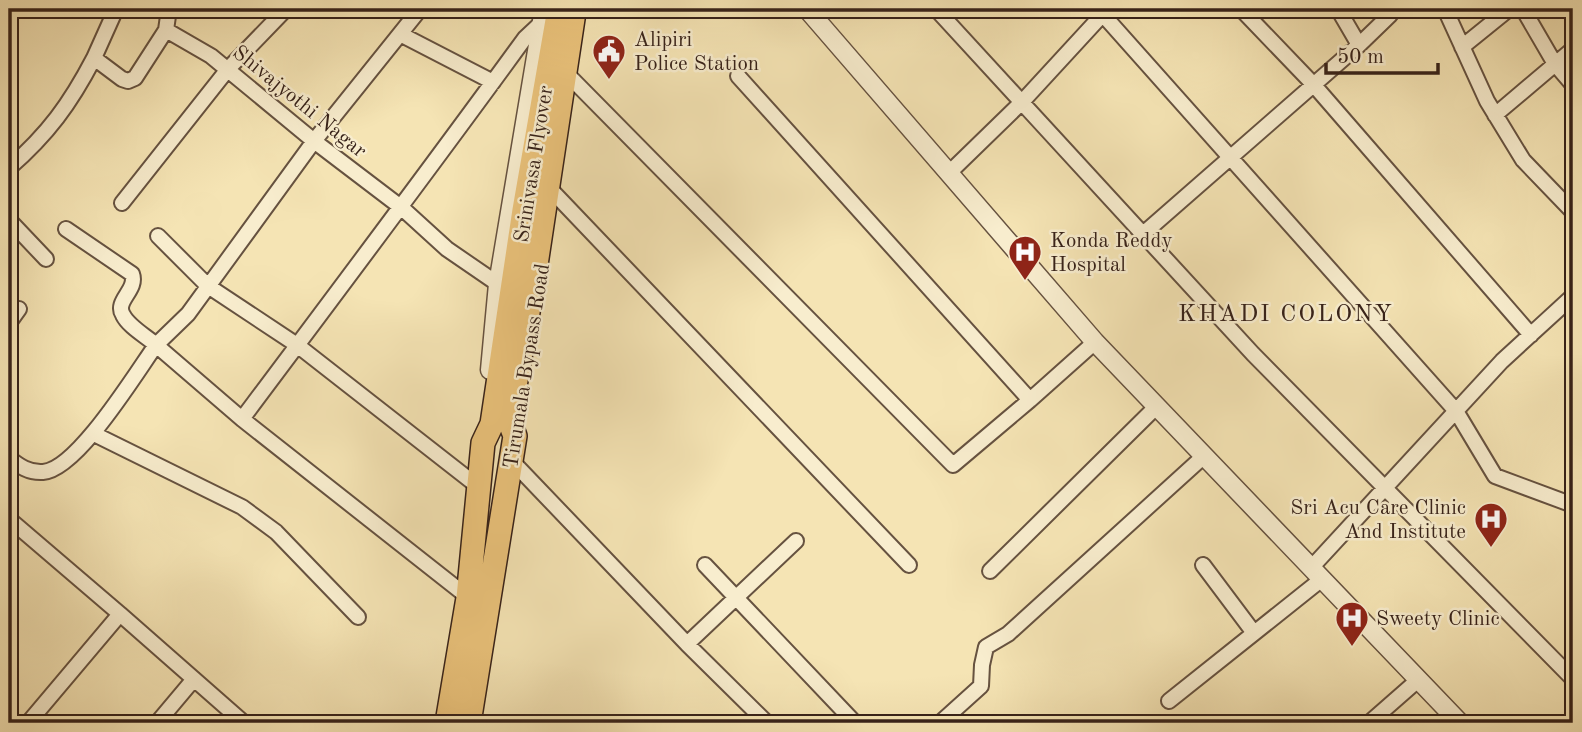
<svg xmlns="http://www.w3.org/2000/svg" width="1582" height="732" font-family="'Old Standard TT',serif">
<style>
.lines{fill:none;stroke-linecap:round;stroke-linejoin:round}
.minor-casing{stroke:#665240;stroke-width:18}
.tertiary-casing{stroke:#665240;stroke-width:21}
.primary-casing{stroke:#372219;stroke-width:26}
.minor{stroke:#f8edce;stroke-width:14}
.tertiary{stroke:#f8edce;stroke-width:18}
.primary{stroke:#eac27a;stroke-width:23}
.labels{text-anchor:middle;stroke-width:5;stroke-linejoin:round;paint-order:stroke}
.poi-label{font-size:21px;fill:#372219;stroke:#f8edce;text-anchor:start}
.street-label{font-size:21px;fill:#372219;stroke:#f8edce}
.quarter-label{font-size:24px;letter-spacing:2px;fill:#372219;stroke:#f8edce}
</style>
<rect width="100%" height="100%" fill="#f5e4b4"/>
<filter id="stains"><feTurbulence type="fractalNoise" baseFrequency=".00286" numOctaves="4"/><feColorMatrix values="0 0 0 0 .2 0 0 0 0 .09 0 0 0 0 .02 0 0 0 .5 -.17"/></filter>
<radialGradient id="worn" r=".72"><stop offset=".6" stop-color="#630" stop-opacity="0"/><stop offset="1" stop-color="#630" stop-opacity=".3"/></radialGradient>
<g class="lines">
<defs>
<path id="minor" d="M 420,9 L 314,141 L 188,314 L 156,345 L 242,419 L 473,601
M 936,9 L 1253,354 L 1573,679
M 1098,9 L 1456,411 L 1495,476 L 1573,505
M 1241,9 L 1313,84 L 1531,335
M 1338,9 L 1359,45
M 1445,9 L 1487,101 L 1523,160 L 1573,212
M 1523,9 L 1555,64 L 1573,85
M 166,30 L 169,9
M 400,34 L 493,82
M 1462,47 L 1509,9
M 94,58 L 116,9
M 738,76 L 1030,400 L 1095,342
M 570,77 L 953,465 L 1030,400
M 1495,115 L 1573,49
M 9,168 C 48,134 70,104 94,58 L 122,79 L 128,81 L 135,78 L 166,30 L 211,56 L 314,141 L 402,208 L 447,249 L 498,284
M 949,173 L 1022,102 L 1103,14
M 554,193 L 909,565
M 122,203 L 228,69 L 286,9
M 9,220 L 46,259
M 1143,234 L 1359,45 L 1390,15
M 158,236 L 208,286 L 297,345 L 480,488
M 9,323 L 19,309
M 242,419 C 337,292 432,166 525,38 L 541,23 L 542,17
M 94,434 L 242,507 L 276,532 L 358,617
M 9,458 C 19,466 29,473 43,472 C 77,470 136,373 156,345 C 146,336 129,327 123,315 C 114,301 138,290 132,274 L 66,229
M 511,460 L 687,644 L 767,723
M 9,519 L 120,614 L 28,723
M 705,565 L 855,723
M 1203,565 L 1254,633
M 1311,568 L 1502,361 L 1573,296
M 990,571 L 1157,406
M 120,614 L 244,723
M 687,644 L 796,541
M 1169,701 L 1322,579
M 157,723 L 194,679
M 940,723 L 981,686 L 982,665 L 986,647 L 1008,634 L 1204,456
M 1369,723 L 1418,680"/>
<path id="tertiary" d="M 807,9 L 1095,342 L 1460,723
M 490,370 L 498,284 L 544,9"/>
<path id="primary" d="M 447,723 L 468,598 L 483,443 L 492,424 L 524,210 L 559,9
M 469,723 L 515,436 L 509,420 L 534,278 L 574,12"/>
</defs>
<use href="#minor" class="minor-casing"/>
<use href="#tertiary" class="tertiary-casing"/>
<use href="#primary" class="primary-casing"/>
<use href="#minor" class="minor"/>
<use href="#tertiary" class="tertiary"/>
<use href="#primary" class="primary"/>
</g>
<defs>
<symbol id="civic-pin" viewBox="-11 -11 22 30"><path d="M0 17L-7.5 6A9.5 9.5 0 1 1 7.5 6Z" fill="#8f2418" stroke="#f8edce"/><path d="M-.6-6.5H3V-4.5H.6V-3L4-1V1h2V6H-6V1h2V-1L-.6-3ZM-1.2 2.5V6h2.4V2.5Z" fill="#fff"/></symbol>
<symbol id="hospital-pin" viewBox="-11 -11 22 30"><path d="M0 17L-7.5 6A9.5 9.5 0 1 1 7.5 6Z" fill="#8f2418" stroke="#f8edce"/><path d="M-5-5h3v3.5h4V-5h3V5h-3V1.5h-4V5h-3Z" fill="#fff"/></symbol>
</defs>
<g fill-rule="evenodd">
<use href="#civic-pin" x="590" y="32" width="38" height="52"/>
<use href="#hospital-pin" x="1006" y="233" width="38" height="52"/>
<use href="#hospital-pin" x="1472" y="500" width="38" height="52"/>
<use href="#hospital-pin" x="1333" y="599" width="38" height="52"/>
</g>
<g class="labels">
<g class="poi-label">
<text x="634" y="46">Alipiri<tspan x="634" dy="24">Police Station</tspan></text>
<text x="1050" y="247">Konda Reddy<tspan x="1050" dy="24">Hospital</tspan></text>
<text x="1466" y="514" text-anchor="end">Sri Acu Care Clinic<tspan x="1466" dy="24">And Institute</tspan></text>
<text x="1376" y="625">Sweety Clinic</text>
</g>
<g class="street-label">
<text transform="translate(300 101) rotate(39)" y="7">Shivajyothi Nagar</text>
<text transform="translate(533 164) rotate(-81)" y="7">Srinivasa Flyover</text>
<text transform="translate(526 366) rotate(-81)" y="7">Tirumala Bypass Road</text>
</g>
<g class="quarter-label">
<text x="1286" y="321">KHADI COLONY</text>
</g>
</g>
<rect width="1582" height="732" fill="none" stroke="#f5e4b4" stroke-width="35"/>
<rect x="10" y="10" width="1561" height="711" fill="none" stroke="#372219" stroke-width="3.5"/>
<rect x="18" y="18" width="1547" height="697" fill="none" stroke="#372219" stroke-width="2"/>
<path d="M1326 63v10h112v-10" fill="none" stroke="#372219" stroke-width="3.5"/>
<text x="1337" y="63" font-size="21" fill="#372219" stroke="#f8edce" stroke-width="5" paint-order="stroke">50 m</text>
<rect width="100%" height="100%" filter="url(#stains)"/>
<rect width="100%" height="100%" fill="url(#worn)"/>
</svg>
